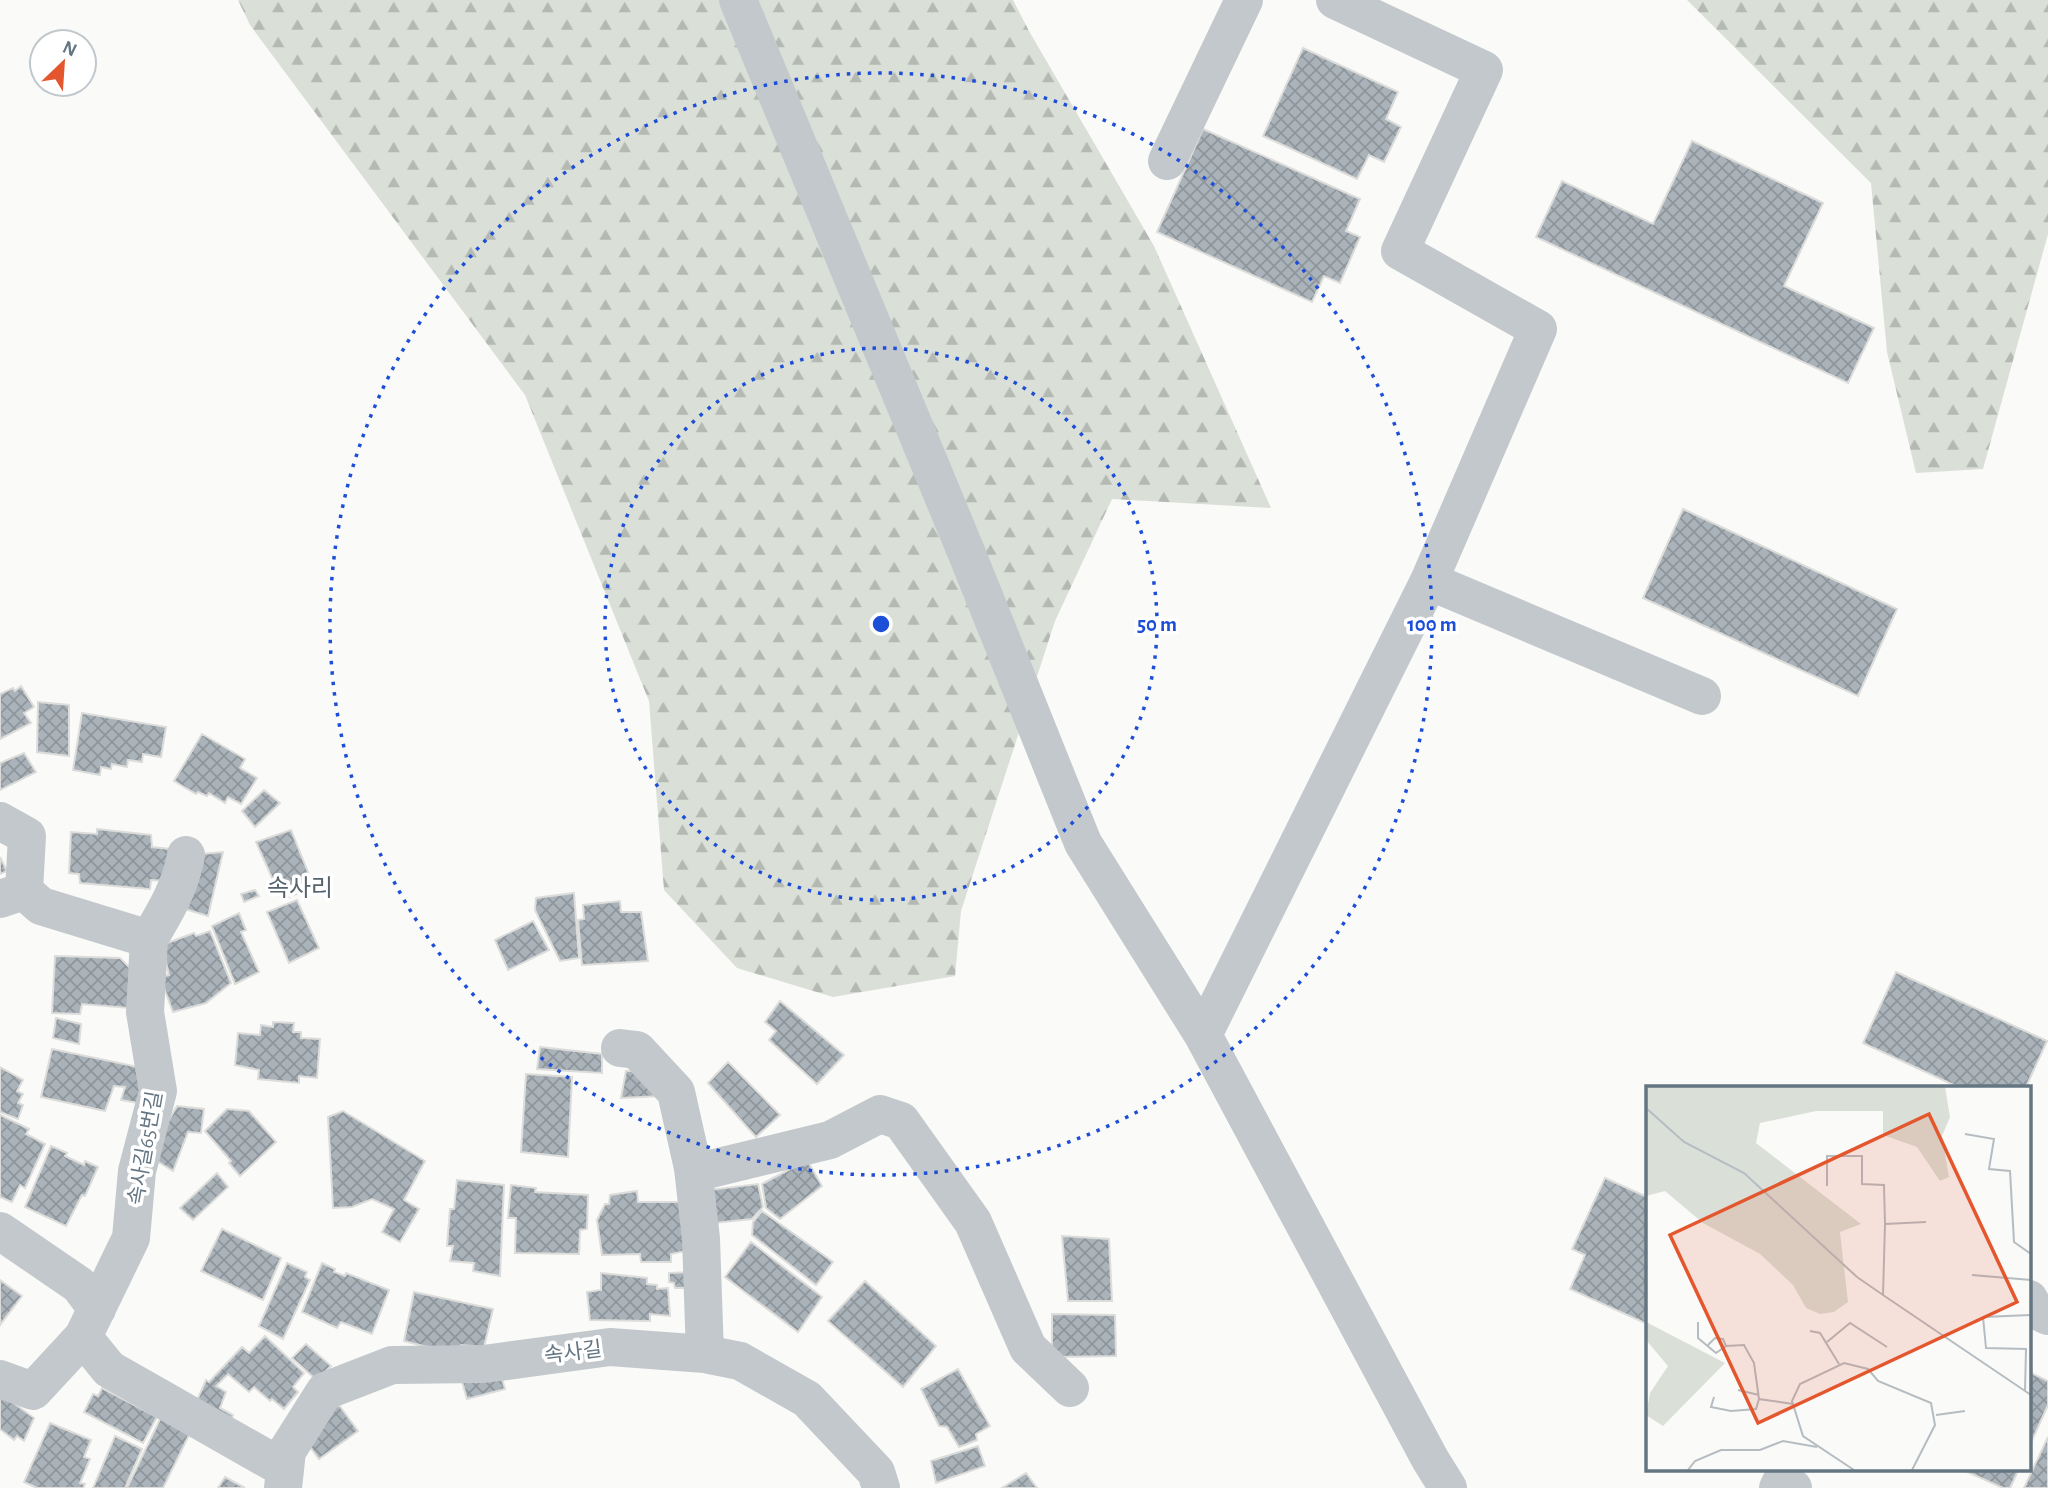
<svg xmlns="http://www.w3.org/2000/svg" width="2048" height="1488" font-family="'Alegreya Sans','Noto Sans KR',sans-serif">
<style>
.forest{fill:url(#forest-firs)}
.building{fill:url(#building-cross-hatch);stroke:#dcdcda;stroke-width:2}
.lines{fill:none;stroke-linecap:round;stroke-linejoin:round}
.minor{stroke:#c3c8cc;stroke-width:38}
.ring{fill:none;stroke:#1d4ed8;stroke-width:3.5;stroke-dasharray:3.5 7}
.labels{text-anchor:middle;stroke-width:7;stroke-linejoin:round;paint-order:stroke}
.street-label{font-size:21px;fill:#657683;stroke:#fff}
.quarter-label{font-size:24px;fill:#57646e;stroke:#fff}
.inset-road{fill:none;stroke:#b5bdc2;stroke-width:2}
.view{fill:#e4572e;fill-opacity:0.15;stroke:#e4572e;stroke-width:3.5}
.inset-edge{fill:none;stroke:#657683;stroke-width:3.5}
.centre{fill:#1d4ed8;stroke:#fff;stroke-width:3.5}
.ring-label{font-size:21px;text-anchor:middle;font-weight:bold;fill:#1d4ed8;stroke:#fff;stroke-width:7;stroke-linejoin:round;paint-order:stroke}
</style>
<defs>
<pattern id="forest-firs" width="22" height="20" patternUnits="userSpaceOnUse" patternTransform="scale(1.75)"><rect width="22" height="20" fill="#dadfd7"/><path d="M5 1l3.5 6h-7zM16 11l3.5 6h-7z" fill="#b4b9b4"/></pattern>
<pattern id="building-cross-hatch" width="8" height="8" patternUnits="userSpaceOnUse" patternTransform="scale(1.75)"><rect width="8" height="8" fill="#aab3b9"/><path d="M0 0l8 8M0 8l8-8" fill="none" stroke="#8e969c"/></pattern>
</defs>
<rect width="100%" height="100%" fill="#fafaf8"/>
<path class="forest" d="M 238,0 L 1013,0 L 1029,31 L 1154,246 L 1271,508 L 1112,499 L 1055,621 L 961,911 L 955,976 L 833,997 L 737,968 L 664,890 L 649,701 L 525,395 L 250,25 Z
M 1687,0 L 2048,0 L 2048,234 L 1983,469 L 1916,473 L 1887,352 L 1871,183 Z"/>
<path class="building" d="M 1303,48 L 1398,92 L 1386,119 L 1401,127 L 1384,162 L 1369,155 L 1357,179 L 1263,136 Z
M 1203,129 L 1360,199 L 1346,231 L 1360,237 L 1340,283 L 1324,276 L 1312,302 L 1157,232 Z
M 1692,141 L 1823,203 L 1784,286 L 1874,328 L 1848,383 L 1536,237 L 1562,181 L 1653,224 Z
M 1683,509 L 1897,609 L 1858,696 L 1643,598 Z
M 21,686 L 34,707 L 24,713 L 31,723 L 0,739 L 0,694 L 13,688 L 15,691 Z
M 38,702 L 69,705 L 69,756 L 37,752 Z
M 82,713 L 166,727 L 161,757 L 143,754 L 142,762 L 128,760 L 127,767 L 112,764 L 111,769 L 101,767 L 100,775 L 73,770 Z
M 202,734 L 245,759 L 240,768 L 257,778 L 241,804 L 228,797 L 225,803 L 209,793 L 207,796 L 198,792 L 196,794 L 174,781 Z
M 24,753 L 36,772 L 0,790 L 0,763 Z
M 264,790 L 280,803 L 255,827 L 242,811 Z
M 97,829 L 151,835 L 152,847 L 170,849 L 170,881 L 151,880 L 150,889 L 80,883 L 79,874 L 69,873 L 71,832 L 97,834 Z
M 291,830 L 314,887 L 282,900 L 256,842 Z
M 223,852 L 208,916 L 185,909 L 201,854 Z
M 0,857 L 7,871 L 0,874 Z
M 255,890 L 259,896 L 244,902 L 241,894 Z
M 574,893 L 579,958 L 560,961 L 535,910 L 536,898 Z
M 297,900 L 319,948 L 289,963 L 267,912 Z
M 620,901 L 621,912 L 641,912 L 648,961 L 582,965 L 578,920 L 584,919 L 583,905 Z
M 239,913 L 246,930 L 241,932 L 259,972 L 235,984 L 212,926 Z
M 533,921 L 549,950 L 508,970 L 495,940 Z
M 210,931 L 231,983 L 206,1003 L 173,1012 L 160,977 L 169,975 L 162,945 L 194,933 L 196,936 Z
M 55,956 L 120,958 L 134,972 L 130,1008 L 82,1004 L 80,1014 L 52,1013 Z
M 1896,972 L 2047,1041 L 2026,1087 L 1958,1087 L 1863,1043 Z
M 780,1001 L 844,1055 L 817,1084 L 769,1040 L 776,1031 L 765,1022 Z
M 56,1018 L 81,1024 L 79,1044 L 53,1038 Z
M 273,1022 L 294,1023 L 293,1032 L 301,1032 L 301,1038 L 320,1039 L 317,1078 L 299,1076 L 299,1083 L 258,1079 L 259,1070 L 235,1065 L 238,1033 L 260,1035 L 261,1025 L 273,1027 Z
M 540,1047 L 602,1054 L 602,1073 L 537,1069 Z
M 52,1049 L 143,1068 L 139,1103 L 121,1100 L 125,1087 L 114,1086 L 105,1111 L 41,1097 Z
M 728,1062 L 780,1115 L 756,1137 L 708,1083 Z
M 0,1067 L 23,1080 L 17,1091 L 23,1094 L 18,1103 L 23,1105 L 18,1119 L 0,1112 Z
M 626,1071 L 645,1071 L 661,1096 L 621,1098 Z
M 526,1074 L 572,1077 L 568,1157 L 521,1152 Z
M 177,1106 L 204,1109 L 201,1133 L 188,1132 L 173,1171 L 157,1161 L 158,1139 Z
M 227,1109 L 249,1111 L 276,1142 L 240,1176 L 229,1163 L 231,1161 L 205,1131 Z
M 343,1111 L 425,1161 L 404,1200 L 419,1209 L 400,1242 L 382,1232 L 394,1209 L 372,1199 L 352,1207 L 333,1208 L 328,1117 Z
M 0,1115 L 29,1129 L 26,1134 L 45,1144 L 25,1188 L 20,1185 L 12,1202 L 0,1197 Z
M 51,1146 L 67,1153 L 65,1156 L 84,1165 L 85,1161 L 98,1167 L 85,1196 L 82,1195 L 66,1226 L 25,1207 Z
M 807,1160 L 822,1186 L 780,1219 L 766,1208 L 762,1184 Z
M 217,1173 L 228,1187 L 193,1220 L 180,1208 Z
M 1605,1178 L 1647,1197 L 1647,1324 L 1570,1289 L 1585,1255 L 1572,1249 Z
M 457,1180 L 504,1185 L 500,1276 L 473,1271 L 474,1263 L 450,1261 L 453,1246 L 447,1246 L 450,1209 L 454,1209 Z
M 758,1184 L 763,1207 L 752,1219 L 714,1223 L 709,1190 Z
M 511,1185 L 536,1188 L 535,1192 L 588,1195 L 587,1229 L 580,1230 L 579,1254 L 515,1253 L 516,1218 L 508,1218 Z
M 637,1191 L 638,1202 L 686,1202 L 690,1250 L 671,1254 L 671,1262 L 641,1262 L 640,1254 L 602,1255 L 597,1220 L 605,1204 L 609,1204 L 610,1195 Z
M 762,1211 L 833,1262 L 816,1285 L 752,1235 L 753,1222 Z
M 222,1229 L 281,1258 L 263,1300 L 201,1271 Z
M 1062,1236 L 1109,1239 L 1112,1301 L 1068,1301 Z
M 751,1242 L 822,1297 L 798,1332 L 725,1277 Z
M 287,1263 L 307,1272 L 305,1277 L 310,1280 L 283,1339 L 259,1326 Z
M 322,1263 L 335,1269 L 334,1272 L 345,1276 L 346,1273 L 389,1290 L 372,1334 L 341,1322 L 337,1328 L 302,1312 Z
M 696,1272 L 697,1288 L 675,1288 L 674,1283 L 669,1282 L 669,1273 Z
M 601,1273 L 647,1278 L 647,1284 L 657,1285 L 657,1289 L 668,1288 L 670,1316 L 650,1314 L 650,1321 L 590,1320 L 587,1292 L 601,1290 Z
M 0,1280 L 22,1296 L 0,1325 Z
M 865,1281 L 936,1346 L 903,1387 L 828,1321 Z
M 414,1292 L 493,1309 L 484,1347 L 461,1345 L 455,1354 L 404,1341 Z
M 1052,1314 L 1115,1315 L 1116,1356 L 1052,1357 Z
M 265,1336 L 304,1373 L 293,1387 L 298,1392 L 284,1409 L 272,1399 L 270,1401 L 254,1387 L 249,1392 L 228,1374 L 216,1386 L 226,1392 L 220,1408 L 233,1415 L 231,1420 L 194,1407 L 206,1380 L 209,1382 L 242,1347 L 249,1353 Z
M 306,1344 L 331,1366 L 324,1373 L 320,1383 L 292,1358 Z
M 958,1369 L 990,1426 L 976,1434 L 977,1440 L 959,1447 L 947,1427 L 939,1426 L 921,1389 Z
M 500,1372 L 505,1389 L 467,1399 L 461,1378 Z
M 2029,1372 L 2048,1381 L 2048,1405 L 2029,1447 Z
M 102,1388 L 157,1417 L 143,1443 L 84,1412 L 93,1394 L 98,1396 Z
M 0,1393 L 34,1418 L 24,1441 L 17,1436 L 14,1440 L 0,1429 Z
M 339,1405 L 358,1431 L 319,1459 L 305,1440 L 316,1421 Z
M 164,1411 L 194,1425 L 163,1488 L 127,1488 Z
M 50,1423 L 91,1440 L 84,1457 L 90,1459 L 80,1483 L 85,1484 L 83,1488 L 37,1488 L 24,1482 Z
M 115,1436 L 142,1449 L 125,1488 L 93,1488 Z
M 2048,1437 L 2048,1488 L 2024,1488 Z
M 978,1446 L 985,1466 L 936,1483 L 931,1461 Z
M 1961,1469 L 2019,1469 L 2010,1488 L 2003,1488 Z
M 1026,1473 L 1037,1488 L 1002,1488 Z
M 225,1477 L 245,1488 L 218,1488 Z"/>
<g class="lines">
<path class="minor" d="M 738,0 L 967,554 L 1083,843 L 1203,1035 L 1429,581 L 1702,696
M 1335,0 L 1484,70 L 1400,251 L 1538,329 L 1429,581
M 1167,161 L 1244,0
M 0,821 L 27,836 L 24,891
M 0,899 L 24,891 L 41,906 L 149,939 L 145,1012 L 158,1091 L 137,1171 L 131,1238 L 83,1337 L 109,1369 L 285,1469
M 149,939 C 165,912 181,886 186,855
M 1203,1035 L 1430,1459 L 1448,1488
M 620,1048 L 637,1050 L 676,1092 L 693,1168 L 701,1239 L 705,1354
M 694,1173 L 830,1140 L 880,1114 L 901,1121 L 973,1222 L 1028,1348 L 1070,1388
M 0,1231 L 79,1285 L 97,1309
M 2029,1299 L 2035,1310 L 2048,1316
M 0,1379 L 33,1391 L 83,1337
M 283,1488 L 287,1451 L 325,1391 L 392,1365 L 484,1364 L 610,1347 L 705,1354 L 740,1361 L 807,1399 L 876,1472 L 881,1488
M 1778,1488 L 1781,1482 L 1793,1488"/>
</g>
<g class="ring">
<circle cx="881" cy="624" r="276"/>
<circle cx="881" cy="624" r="551"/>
</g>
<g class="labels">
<g class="street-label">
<text transform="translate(145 1148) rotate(-80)" y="7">속사길65번길</text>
<text transform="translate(573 1352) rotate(-7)" y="7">속사길</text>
</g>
<g class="quarter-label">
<text x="300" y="896">속사리</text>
</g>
</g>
<g transform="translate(1646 1086)">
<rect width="385" height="385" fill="#fafaf8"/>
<path d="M 0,1 L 299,1 L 304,31 L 296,50 L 303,91 L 294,95 L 271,61 L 237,49 L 237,25 L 170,25 L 114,37 L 110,57 L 215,138 L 194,146 L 202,216 L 188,226 L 174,228 L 160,222 L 147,199 L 114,168 L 57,137 L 19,105 L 0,110 ZM 0,236 L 79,277 L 17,340 L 0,329 L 4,307 L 22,280 L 0,254 Z" fill="#dadfd7"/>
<path class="inset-road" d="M 0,22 L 38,56 L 98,87 L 211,191 L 237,209 L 239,138 L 280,136M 319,48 L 348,53 L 343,83 L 364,85 L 368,156 L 385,168M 181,100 L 181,70 L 216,70 L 216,98 L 238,99 L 239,138M 326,189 L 385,194M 237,209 L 385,309M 52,236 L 52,252 L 70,267 L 80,260 L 98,259 L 108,277 L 113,313 L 147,318M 164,245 L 174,247 L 193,278M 181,256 L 204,237 L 241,261M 62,259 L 69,252 L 77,253 L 80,260M 92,304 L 113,309M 379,305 L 380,263 L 340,262 L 337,231 L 385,229M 68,311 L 65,321 L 85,325 L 110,323 L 113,313M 290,329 L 319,325M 42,384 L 49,375 L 75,364 L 114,364 L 137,355 L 171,361M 208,384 L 157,350 L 146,315 L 154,298 L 198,277 L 222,283 L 232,295 L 285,317 L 289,339 L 266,384"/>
<path class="view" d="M 283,28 L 371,216 L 112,337 L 24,149 Z"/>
<rect width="385" height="385" class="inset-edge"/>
</g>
<circle cx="881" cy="624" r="10" class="centre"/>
<g class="ring-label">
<text x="1157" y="631">50 m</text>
<text x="1432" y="631">100 m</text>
</g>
<g transform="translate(63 63) rotate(25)"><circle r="33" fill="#ffffff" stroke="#c1c8cd" stroke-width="2"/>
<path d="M0-5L12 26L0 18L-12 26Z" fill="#e4572e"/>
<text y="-10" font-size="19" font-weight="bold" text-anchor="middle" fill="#657683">N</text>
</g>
</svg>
